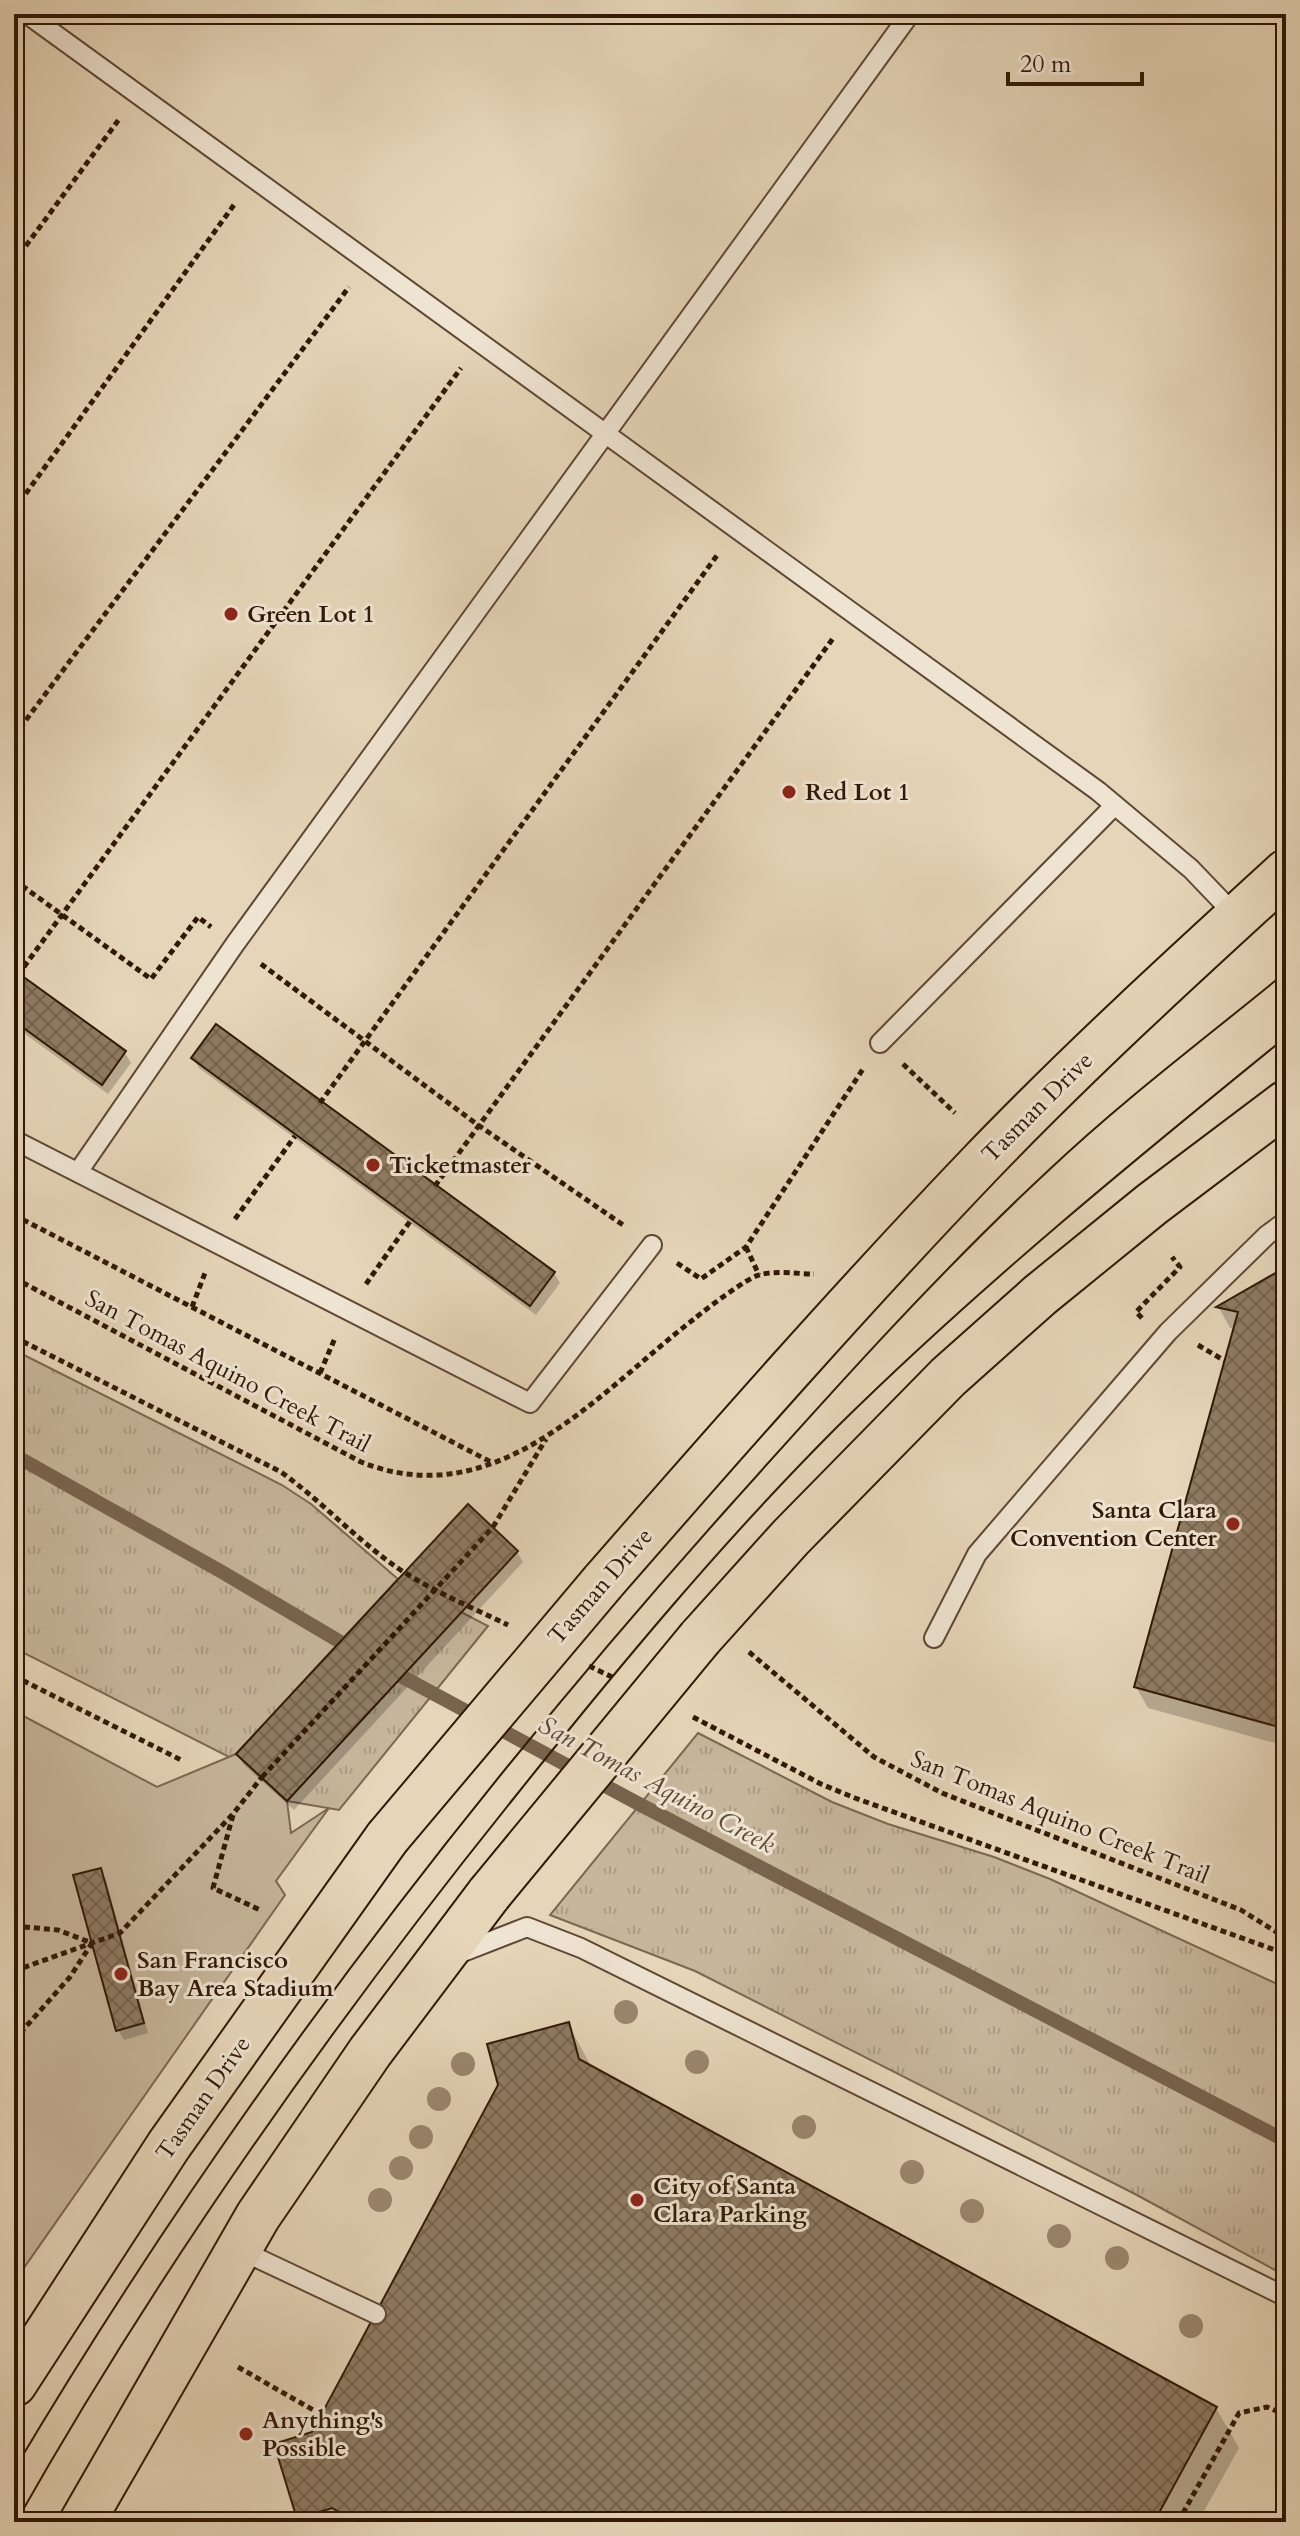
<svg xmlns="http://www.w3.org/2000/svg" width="1300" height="2536" font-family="Cardo,serif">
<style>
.grass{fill:url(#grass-tufts);stroke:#7c6750;stroke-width:2}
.pitch{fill:#c7b69b;stroke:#7c6750;stroke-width:2}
.shadow{fill:#0003}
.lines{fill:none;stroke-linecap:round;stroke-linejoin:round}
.stream{stroke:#78634d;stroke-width:14}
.building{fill:url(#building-cross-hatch);stroke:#301806;stroke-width:2}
.lane-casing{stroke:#5e4833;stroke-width:22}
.primary-casing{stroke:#301806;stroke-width:48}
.path{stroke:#301806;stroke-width:5;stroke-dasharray:6 4;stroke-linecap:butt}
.lane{stroke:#efe4d2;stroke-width:18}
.primary{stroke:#e6d6b9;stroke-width:44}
.tram{stroke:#301806;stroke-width:2}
.primary-bridge-casing{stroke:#301806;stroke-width:48;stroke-linecap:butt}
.path-bridge{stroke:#301806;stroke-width:5;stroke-dasharray:6 4;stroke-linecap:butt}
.primary-bridge{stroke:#e6d6b9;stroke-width:44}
.tree{fill:#9b876f}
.poi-dot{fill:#8f2418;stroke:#efe4d2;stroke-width:3}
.labels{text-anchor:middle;stroke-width:6;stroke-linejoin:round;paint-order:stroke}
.poi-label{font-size:24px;font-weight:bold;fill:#301806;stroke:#efe4d2;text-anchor:start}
.street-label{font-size:24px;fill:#301806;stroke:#efe4d2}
.water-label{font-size:26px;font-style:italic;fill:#604a35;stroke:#efe4d2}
</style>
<defs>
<pattern id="grass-tufts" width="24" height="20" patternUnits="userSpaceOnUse" patternTransform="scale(2)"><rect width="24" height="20" fill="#c7b69b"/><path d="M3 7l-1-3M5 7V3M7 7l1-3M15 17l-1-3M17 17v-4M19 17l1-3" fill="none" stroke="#ab9c84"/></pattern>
<pattern id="building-cross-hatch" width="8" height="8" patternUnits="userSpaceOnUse" patternTransform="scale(2)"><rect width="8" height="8" fill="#8f7b63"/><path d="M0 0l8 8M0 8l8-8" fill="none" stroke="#756450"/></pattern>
</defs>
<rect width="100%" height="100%" fill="#e6d6b9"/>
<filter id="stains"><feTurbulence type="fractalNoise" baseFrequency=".0025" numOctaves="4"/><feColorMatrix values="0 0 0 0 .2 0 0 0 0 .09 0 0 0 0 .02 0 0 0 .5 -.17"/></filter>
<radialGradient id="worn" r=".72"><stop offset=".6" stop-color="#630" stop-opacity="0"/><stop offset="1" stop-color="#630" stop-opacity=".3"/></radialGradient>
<path class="grass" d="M 14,1350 L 282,1485 L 311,1504 L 398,1579 L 236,1754 L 229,1757 L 14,1648 Z
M 461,1612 L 488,1626 L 339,1810 L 287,1801 Z
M 698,1733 L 832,1802 L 888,1824 L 994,1857 L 1050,1879 L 1286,1988 L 1286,2276 L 1135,2194 L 695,1971 L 550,1915 Z"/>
<path class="pitch" d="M 14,1711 L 157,1787 L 236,1754 L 287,1801 L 291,1833 L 329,1808 L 276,1881 L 285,1895 L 14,2282 Z"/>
<path class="shadow" d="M 14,972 L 125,1053 L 131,1063 L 108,1094 L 14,1026 Z
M 193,1058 L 554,1273 L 560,1283 L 536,1315 L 199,1068 Z
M 1286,1269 L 1286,1746 L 1148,1708 L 1136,1687 L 1235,1329 L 1230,1328 L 1219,1308 Z
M 517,1552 L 523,1562 L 294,1810 L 244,1765 L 238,1755 Z
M 100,1870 L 106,1880 L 148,2033 L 124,2040 L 118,2030 Z
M 568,2024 L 592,2068 L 1216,2408 L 1239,2448 L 1198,2522 L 301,2522 L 298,2518 L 314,2434 Z"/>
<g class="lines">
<path class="stream" d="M 14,1455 L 222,1572 L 354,1650
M 386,1668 L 639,1804 L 1286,2141"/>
</g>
<path class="building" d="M 14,970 L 126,1051 L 102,1085 L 14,1021 Z
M 216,1024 L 555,1272 L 530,1306 L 191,1058 Z
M 1286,1267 L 1286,1729 L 1134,1687 L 1238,1312 L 1216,1307 Z
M 468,1504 L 518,1551 L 287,1801 L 236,1754 Z
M 101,1868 L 144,2023 L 116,2031 L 73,1875 Z
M 569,2022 L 579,2059 L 1217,2407 L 1154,2522 L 357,2522 L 332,2508 L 297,2519 L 274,2444 L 312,2432 L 498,2085 L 487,2044 Z"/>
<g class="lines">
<defs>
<path id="lane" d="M 27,14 L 1098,791 L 1191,869 L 1237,917
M 880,1043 L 1115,805
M 14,1140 L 530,1403 L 652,1245
M 78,1172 L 235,944 L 910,14
M 934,1638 L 977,1554 L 1168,1332 L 1267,1235 L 1286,1221
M 455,1955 L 527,1927 L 581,1948 L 1286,2297
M 238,2249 L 376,2314"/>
<path id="primary" d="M 603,1582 C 726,1441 850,1300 980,1164 C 1078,1062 1182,967 1286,872
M 700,1638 L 791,1537 L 948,1377 L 1040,1295 L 1152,1204 L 1286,1103
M 14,2384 L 169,2145 L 387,1838
M 82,2522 L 258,2216 L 370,2052 L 489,1894"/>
</defs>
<use href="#lane" class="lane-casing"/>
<use href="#primary" class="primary-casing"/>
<path class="path" d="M 14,262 L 120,118
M 14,510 L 236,202
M 14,736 L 349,287
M 14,880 L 151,979 L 198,917 L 211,927
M 261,964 L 478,1125 L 626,1227
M 18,975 L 461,368
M 903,1064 L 955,1113
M 320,1103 L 718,554
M 435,1186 L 834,637
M 14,1215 L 491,1462
M 235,1219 L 295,1136
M 746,1247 L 759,1275
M 677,1263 L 701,1279 L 746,1247 L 863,1069
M 14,1278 L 361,1462 C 497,1516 598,1393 694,1319 C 706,1309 747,1278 759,1275 C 775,1270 798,1274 814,1274
M 366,1284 L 411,1220
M 192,1307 L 205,1273
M 1142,1318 L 1136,1312 L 1180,1267 L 1172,1257
M 14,1337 L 281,1472 C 320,1500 353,1536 392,1564 C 427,1589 469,1606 508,1625
M 1198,1345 L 1225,1361
M 320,1373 L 335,1338
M 493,1527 L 546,1439
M 749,1652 L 874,1757 L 942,1793 L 1241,1910 L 1286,1938
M 589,1666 L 612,1677
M 14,1676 L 183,1761
M 693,1717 L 821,1784 L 855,1798 L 1286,1954
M 233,1815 L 213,1888 L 260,1910
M 14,1926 L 58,1930 L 92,1943 L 70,1977 L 14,2040
M 14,1971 L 120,1933 L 233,1814 L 262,1777
M 238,2367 L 322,2415
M 1178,2522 L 1239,2413 L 1267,2407 L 1286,2415"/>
<use href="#lane" class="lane"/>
<use href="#primary" class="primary"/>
<path class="tram" d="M 14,2470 C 220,2123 466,1800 735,1500 C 837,1386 938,1273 1050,1169 C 1124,1099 1207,1037 1286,972
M 16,2522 C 160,2267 330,2027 514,1798 C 616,1670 722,1542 838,1426 C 979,1287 1132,1162 1286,1037"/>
<defs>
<path id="primary-bridge" d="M 387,1838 L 603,1582
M 489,1894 L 700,1638"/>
</defs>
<use href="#primary-bridge" class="primary-bridge-casing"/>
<path class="path-bridge" d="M 262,1777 L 493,1527"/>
<use href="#primary-bridge" class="primary-bridge"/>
</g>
<g class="tree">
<circle cx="626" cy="2012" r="12"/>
<circle cx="697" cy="2062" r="12"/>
<circle cx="463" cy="2064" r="12"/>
<circle cx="439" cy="2099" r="12"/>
<circle cx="804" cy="2127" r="12"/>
<circle cx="421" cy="2137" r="12"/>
<circle cx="401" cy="2168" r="12"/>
<circle cx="912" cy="2172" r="12"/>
<circle cx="380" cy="2200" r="12"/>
<circle cx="972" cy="2211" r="12"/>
<circle cx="1059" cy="2236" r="12"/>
<circle cx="1117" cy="2258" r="12"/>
<circle cx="1191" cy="2326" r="12"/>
</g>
<g class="poi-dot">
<circle cx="231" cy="614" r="8"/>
<circle cx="789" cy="792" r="8"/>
<circle cx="373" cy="1165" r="8"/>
<circle cx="1233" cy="1524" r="8"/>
<circle cx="121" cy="1974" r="8"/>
<circle cx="637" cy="2200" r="8"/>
<circle cx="246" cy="2434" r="8"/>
</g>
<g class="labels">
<g class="poi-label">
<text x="247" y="622">Green Lot 1</text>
<text x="805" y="800">Red Lot 1</text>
<text x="389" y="1173">Ticketmaster</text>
<text x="1217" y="1518" text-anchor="end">Santa Clara<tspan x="1217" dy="28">Convention Center</tspan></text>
<text x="137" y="1968">San Francisco<tspan x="137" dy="28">Bay Area Stadium</tspan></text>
<text x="653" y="2194">City of Santa<tspan x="653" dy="28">Clara Parking</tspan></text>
<text x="262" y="2428">Anything's<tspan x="262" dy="28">Possible</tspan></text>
</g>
<g class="street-label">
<text transform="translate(1037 1107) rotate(-45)" y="8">Tasman Drive</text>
<text transform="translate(228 1371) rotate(28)" y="8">San Tomas Aquino Creek Trail</text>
<text transform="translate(600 1586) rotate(-49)" y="8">Tasman Drive</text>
<text transform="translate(1060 1817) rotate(22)" y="8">San Tomas Aquino Creek Trail</text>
<text transform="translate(203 2098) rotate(-55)" y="8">Tasman Drive</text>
</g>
<g class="water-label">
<text transform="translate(657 1784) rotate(28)" y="9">San Tomas Aquino Creek</text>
</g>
</g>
<rect width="1300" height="2536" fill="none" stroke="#e6d6b9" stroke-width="48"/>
<rect x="16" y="16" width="1268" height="2504" fill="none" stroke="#301806" stroke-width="4"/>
<rect x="24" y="24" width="1252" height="2488" fill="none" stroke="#301806" stroke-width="2"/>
<path d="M1008 72v12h134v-12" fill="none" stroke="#301806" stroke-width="4"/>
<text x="1020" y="72" font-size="24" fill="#301806" stroke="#efe4d2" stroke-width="6" paint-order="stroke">20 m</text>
<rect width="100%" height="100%" filter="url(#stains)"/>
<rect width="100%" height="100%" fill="url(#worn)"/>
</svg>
